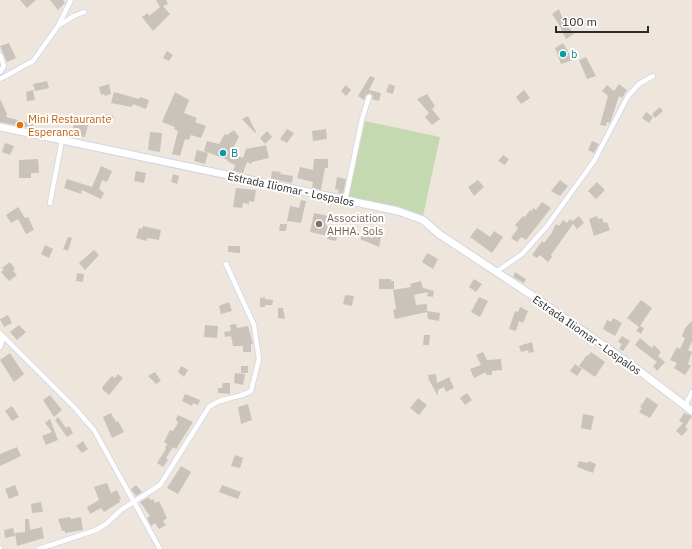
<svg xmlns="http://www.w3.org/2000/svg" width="692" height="549" font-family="'IBM Plex Sans',sans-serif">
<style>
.cemetery{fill:#c5d9b1}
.building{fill:#c9c3bb}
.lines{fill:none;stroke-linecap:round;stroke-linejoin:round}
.street-casing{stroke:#d1d4e5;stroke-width:6}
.secondary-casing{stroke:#d1d4e5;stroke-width:9}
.street{stroke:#fff;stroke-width:4.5}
.secondary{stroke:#fff;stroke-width:7}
.culture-dot{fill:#0f9aa8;stroke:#fff;stroke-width:1.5}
.food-dot{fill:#e8710a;stroke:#fff;stroke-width:1.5}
.education-dot{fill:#8d6e63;stroke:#fff;stroke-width:1.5}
.labels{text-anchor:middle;stroke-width:4;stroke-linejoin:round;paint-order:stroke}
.culture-label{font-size:11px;fill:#0d838f;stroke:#fff;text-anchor:start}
.food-label{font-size:11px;fill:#c56008;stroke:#fff;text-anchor:start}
.street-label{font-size:11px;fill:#2b2b2b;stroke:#fff}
.education-label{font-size:11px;fill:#785e54;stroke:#fff;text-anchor:start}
</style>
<rect width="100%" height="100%" fill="#eee6dc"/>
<path class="cemetery" d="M 365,121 L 440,137 L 423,216 L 348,200 Z"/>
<path class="building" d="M 20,0 L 36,0 L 27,8 Z
M 50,0 L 63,0 L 65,3 L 58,10 Z
M 156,0 L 166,0 L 168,4 L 163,6 L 170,14 L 153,31 L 142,17 L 148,13 L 149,16 L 160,7 Z
M 559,9 L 563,20 L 574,34 L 566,39 L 558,23 L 552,14 Z
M 9,43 L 16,58 L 7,62 L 0,46 Z
M 563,43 L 573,60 L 561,64 L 555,48 Z
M 167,51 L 173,55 L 169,61 L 163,58 Z
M 586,57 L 596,76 L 587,79 L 579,60 Z
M 370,76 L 375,78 L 369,90 L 381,93 L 379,101 L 372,99 L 373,96 L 370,93 L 366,95 L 364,100 L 358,96 Z
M 47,81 L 49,88 L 35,91 L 33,84 Z
M 109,84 L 111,94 L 105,96 L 104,94 L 101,95 L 99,87 Z
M 389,84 L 395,86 L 393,94 L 386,92 Z
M 619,84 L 627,90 L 622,98 L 619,96 L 610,123 L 607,122 L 606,126 L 600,125 L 608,96 L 602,91 L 607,85 L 614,91 Z
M 346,85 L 351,90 L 346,96 L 341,91 Z
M 33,90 L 35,100 L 27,101 L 26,92 Z
M 524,90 L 530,98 L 521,104 L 516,97 Z
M 114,92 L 139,99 L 140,97 L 149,100 L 146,109 L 133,104 L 132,107 L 111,103 Z
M 175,92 L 189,100 L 184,113 L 197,118 L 195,122 L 206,126 L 201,138 L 191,135 L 189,140 L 185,139 L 180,156 L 172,154 L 178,131 L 174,129 L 175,127 L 162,122 Z
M 427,94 L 435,106 L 432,109 L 440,119 L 432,125 L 425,117 L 429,113 L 417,99 Z
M 0,99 L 7,114 L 6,117 L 33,124 L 33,126 L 36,126 L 36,129 L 0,122 Z
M 660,107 L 663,111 L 655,118 L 652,114 Z
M 646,112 L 653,117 L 649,123 L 642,118 Z
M 104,114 L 114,116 L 112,121 L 102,120 Z
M 248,116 L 256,132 L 255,133 L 242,119 Z
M 75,122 L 88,125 L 85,137 L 76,136 L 76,134 L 71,133 Z
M 287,129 L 294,133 L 287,143 L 280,139 Z
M 326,129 L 327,139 L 313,141 L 312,131 Z
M 234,130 L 239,137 L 230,153 L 243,158 L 246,149 L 266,145 L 269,158 L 252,162 L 252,164 L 247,162 L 243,173 L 233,171 L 235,165 L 227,161 L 228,160 L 204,151 L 207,141 L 219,144 L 225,134 L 227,135 Z
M 267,131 L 272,137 L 265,144 L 260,138 Z
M 150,132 L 162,133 L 160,152 L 148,150 Z
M 592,141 L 599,144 L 594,153 L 588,150 Z
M 5,143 L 14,146 L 10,155 L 2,152 Z
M 197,150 L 208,153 L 205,164 L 194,161 Z
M 503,155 L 509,159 L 505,165 L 498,161 Z
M 38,159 L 39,173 L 31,173 L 31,178 L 19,178 L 19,160 Z
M 314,159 L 328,159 L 328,168 L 325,168 L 321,190 L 312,188 L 313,182 L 297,178 L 300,167 L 313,170 Z
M 101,166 L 112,171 L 107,182 L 102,180 L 99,189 L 104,193 L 101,199 L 82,190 L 81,194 L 64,188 L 67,179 L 92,187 Z
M 136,171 L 146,173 L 144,183 L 134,181 Z
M 272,171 L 281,172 L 280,174 L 293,176 L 292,183 L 271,179 Z
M 173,174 L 179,176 L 177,184 L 171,182 Z
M 337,177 L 346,179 L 343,194 L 338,193 L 339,190 L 335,189 Z
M 478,180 L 484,187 L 474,196 L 468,187 Z
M 560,180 L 568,186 L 560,196 L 551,191 Z
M 597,182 L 605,190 L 596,199 L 588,191 Z
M 236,188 L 256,190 L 254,202 L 249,201 L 249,204 L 243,203 L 242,208 L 233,207 Z
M 301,200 L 306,201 L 301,223 L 287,221 L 290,206 L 299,208 Z
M 542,202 L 551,208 L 526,240 L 521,237 L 517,242 L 511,238 L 518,228 L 515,225 L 523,216 L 525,217 L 530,210 L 532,211 L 533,208 L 536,210 Z
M 18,207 L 25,218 L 28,217 L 34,230 L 26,234 L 18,219 L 11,223 L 6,215 Z
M 314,213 L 328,216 L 326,226 L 339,228 L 336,241 L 327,239 L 328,236 L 310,232 Z
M 579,216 L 584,223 L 577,229 L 573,224 L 551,255 L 552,257 L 548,262 L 540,255 L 537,258 L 532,255 L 542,241 L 544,243 L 551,234 L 556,224 L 559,226 L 563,220 L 567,223 L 570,219 L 573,221 Z
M 597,216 L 598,219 L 602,218 L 604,223 L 607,222 L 610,230 L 594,236 L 589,219 Z
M 280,224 L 287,224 L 286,231 L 279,231 Z
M 143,226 L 161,230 L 159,240 L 147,238 L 147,241 L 136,238 L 139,228 L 142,229 Z
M 477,228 L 490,237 L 494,231 L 503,237 L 492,253 L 470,237 Z
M 375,231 L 382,233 L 379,247 L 360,239 L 362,235 L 373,238 Z
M 68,237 L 72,238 L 68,251 L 63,249 Z
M 45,245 L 53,249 L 49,258 L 41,254 Z
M 228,246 L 240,246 L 240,253 L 228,252 Z
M 94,250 L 99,255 L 85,270 L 79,263 Z
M 427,253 L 438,259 L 433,269 L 422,262 Z
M 10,262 L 15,269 L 13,271 L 17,275 L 9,281 L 1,272 L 4,270 L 2,268 Z
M 515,272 L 526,279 L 524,283 L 513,277 Z
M 77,273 L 84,274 L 83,282 L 76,281 Z
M 379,279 L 391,279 L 391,281 L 394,281 L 394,289 L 379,289 Z
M 474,279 L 482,284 L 476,292 L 469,287 Z
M 421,281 L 423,288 L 434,291 L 433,297 L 427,296 L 428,292 L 414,295 L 416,305 L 427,304 L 427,311 L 440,313 L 439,321 L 428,319 L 427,312 L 395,319 L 393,310 L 396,309 L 393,290 L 411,287 L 410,284 Z
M 345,295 L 354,296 L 352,306 L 343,304 Z
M 265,297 L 265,299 L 273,300 L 272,305 L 265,305 L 265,307 L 260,307 L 260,298 Z
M 479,297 L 488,301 L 480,317 L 471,312 Z
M 641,300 L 652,308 L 640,326 L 644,328 L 641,334 L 636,331 L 639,327 L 627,318 Z
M 229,302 L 232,311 L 221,314 L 219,306 Z
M 520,307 L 528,311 L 523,323 L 519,321 L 516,331 L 509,329 L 515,311 L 518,312 Z
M 278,308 L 283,308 L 285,319 L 278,318 Z
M 8,315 L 12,323 L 4,327 L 0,319 Z
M 613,318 L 622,323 L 615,336 L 603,329 L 607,320 L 611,322 Z
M 692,321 L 692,341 L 688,350 L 692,352 L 688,364 L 691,366 L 685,375 L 674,368 L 677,363 L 670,360 L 677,347 L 680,349 L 685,338 L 682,336 L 685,328 Z
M 236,324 L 237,328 L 248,326 L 253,344 L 251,344 L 251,352 L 243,352 L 243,346 L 233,346 L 231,336 L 225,337 L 224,332 L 231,331 L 230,325 Z
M 19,325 L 26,332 L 17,340 L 10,332 Z
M 205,325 L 218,326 L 217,338 L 204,337 Z
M 424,335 L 430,335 L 429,345 L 423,345 Z
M 622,336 L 630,341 L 623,351 L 619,349 L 622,344 L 618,342 Z
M 640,338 L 652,348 L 654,345 L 661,352 L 658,356 L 665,362 L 657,371 L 653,366 L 657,362 L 635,345 Z
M 532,342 L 534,352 L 529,353 L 528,350 L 521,352 L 519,346 Z
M 483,352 L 487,360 L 501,359 L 502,370 L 492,371 L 492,375 L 486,375 L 486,372 L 474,378 L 470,369 L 481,365 L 476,355 Z
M 591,352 L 605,362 L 595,377 L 579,366 L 587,355 L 588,356 Z
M 10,353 L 24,374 L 14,382 L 0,360 Z
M 575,364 L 582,369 L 577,376 L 570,371 Z
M 181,366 L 188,370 L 184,377 L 178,372 Z
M 241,366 L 248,366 L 248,373 L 241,373 Z
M 155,372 L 161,381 L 156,384 L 148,376 Z
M 235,373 L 245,374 L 243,385 L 234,383 Z
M 118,374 L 123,378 L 109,395 L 102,389 L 103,386 L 112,376 L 115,378 Z
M 436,374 L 437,383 L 449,377 L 454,388 L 446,392 L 444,387 L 438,390 L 438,396 L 429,380 L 428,375 Z
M 223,383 L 230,383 L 230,394 L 218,393 L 218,388 L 222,388 Z
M 467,393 L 472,400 L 465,405 L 460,398 Z
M 185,394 L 200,400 L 198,405 L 193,403 L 192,406 L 182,401 Z
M 50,395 L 62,410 L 54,417 L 43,400 Z
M 647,397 L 658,405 L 650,418 L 639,412 L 642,408 L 640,407 Z
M 418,398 L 427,405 L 419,415 L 410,408 Z
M 248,404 L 252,420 L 241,424 L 238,407 Z
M 12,406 L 19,417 L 12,421 L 5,411 Z
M 111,413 L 116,422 L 118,421 L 124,432 L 112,438 L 103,417 Z
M 684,413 L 692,416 L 685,427 L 688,429 L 682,436 L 676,431 L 683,423 L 679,421 Z
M 583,414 L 594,416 L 591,430 L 581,428 Z
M 178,415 L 193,422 L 176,449 L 173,447 L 166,458 L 168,460 L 163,467 L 157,463 L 166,449 L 165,448 L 167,444 L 164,442 L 170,430 L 173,431 L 178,423 L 176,419 Z
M 58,417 L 66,428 L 69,426 L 73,433 L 67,437 L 55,420 Z
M 50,419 L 58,440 L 46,445 L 42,436 L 52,432 L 45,423 Z
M 83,441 L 88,449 L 82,453 L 76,446 Z
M 17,447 L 21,456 L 0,466 L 0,454 Z
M 235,455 L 243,458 L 240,468 L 231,466 Z
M 579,461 L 588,463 L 589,461 L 596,464 L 593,473 L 577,467 Z
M 181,466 L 191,472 L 178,494 L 167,488 Z
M 107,483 L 111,493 L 117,490 L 121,499 L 119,500 L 120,502 L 104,512 L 101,508 L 90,514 L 87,507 L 99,500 L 94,487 Z
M 15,485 L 19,495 L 9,499 L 5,489 Z
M 136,485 L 142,492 L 136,496 L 131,489 Z
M 222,485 L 241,492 L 238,499 L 219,492 Z
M 149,497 L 150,500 L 153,499 L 155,503 L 159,501 L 167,518 L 163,521 L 166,525 L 159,529 L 155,523 L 151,526 L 147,518 L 150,516 L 140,502 Z
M 41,502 L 43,512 L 32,513 L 31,504 Z
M 70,517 L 71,519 L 81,517 L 83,530 L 65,533 L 65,531 L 62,531 L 58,519 Z
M 25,519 L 29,519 L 30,530 L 42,527 L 44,538 L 17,546 L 15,533 L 25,532 Z
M 13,528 L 15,536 L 5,538 L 4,530 Z"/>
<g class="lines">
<defs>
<path id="street" d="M 59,25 L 74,16 L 84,12
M 0,55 L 4,66 L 0,72
M 0,79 L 33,61 L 58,26 L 71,0
M 345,201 L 362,119 L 369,97
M 50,203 L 62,140
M 496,272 L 522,254 L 547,226 L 594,161 L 628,96 L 639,84 L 653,76
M 0,333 L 74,407 L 94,430 L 160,549
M 0,347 L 2,341 L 0,334
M 685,406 L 692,392
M 0,548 L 0,549
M 39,549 L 96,530 L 106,524 L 121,510 L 160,485 L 209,407 C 220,397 238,399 251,391 L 259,359 L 254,325 L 226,264"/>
<path id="secondary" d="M 0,127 L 398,211 L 423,220 L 439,234 L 533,296 L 633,366 L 692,411"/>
</defs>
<use href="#street" class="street-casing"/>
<use href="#secondary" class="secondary-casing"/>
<use href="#street" class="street"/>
<use href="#secondary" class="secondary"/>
</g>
<g class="culture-dot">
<circle cx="563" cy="54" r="4"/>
<circle cx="223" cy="153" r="4"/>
</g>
<circle class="food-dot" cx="20" cy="125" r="4"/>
<circle class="education-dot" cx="319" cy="224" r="4"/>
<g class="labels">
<g class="culture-label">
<text x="571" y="58">b</text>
<text x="231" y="157">B</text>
</g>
<g class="food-label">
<text x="28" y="123">Mini Restaurante<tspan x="28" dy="13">Esperanca</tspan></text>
</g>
<g class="street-label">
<text transform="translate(291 189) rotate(12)" y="4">Estrada Iliomar - Lospalos</text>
<text transform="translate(587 335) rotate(35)" y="4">Estrada Iliomar - Lospalos</text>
</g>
<g class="education-label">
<text x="327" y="222">Association<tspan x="327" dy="13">AHHA. Sols</tspan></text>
</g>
</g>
<path d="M556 26v6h92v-6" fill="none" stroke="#2b2b2b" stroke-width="2"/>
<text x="562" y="26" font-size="12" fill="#2b2b2b" stroke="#ffffff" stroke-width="3" paint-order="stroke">100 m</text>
</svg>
